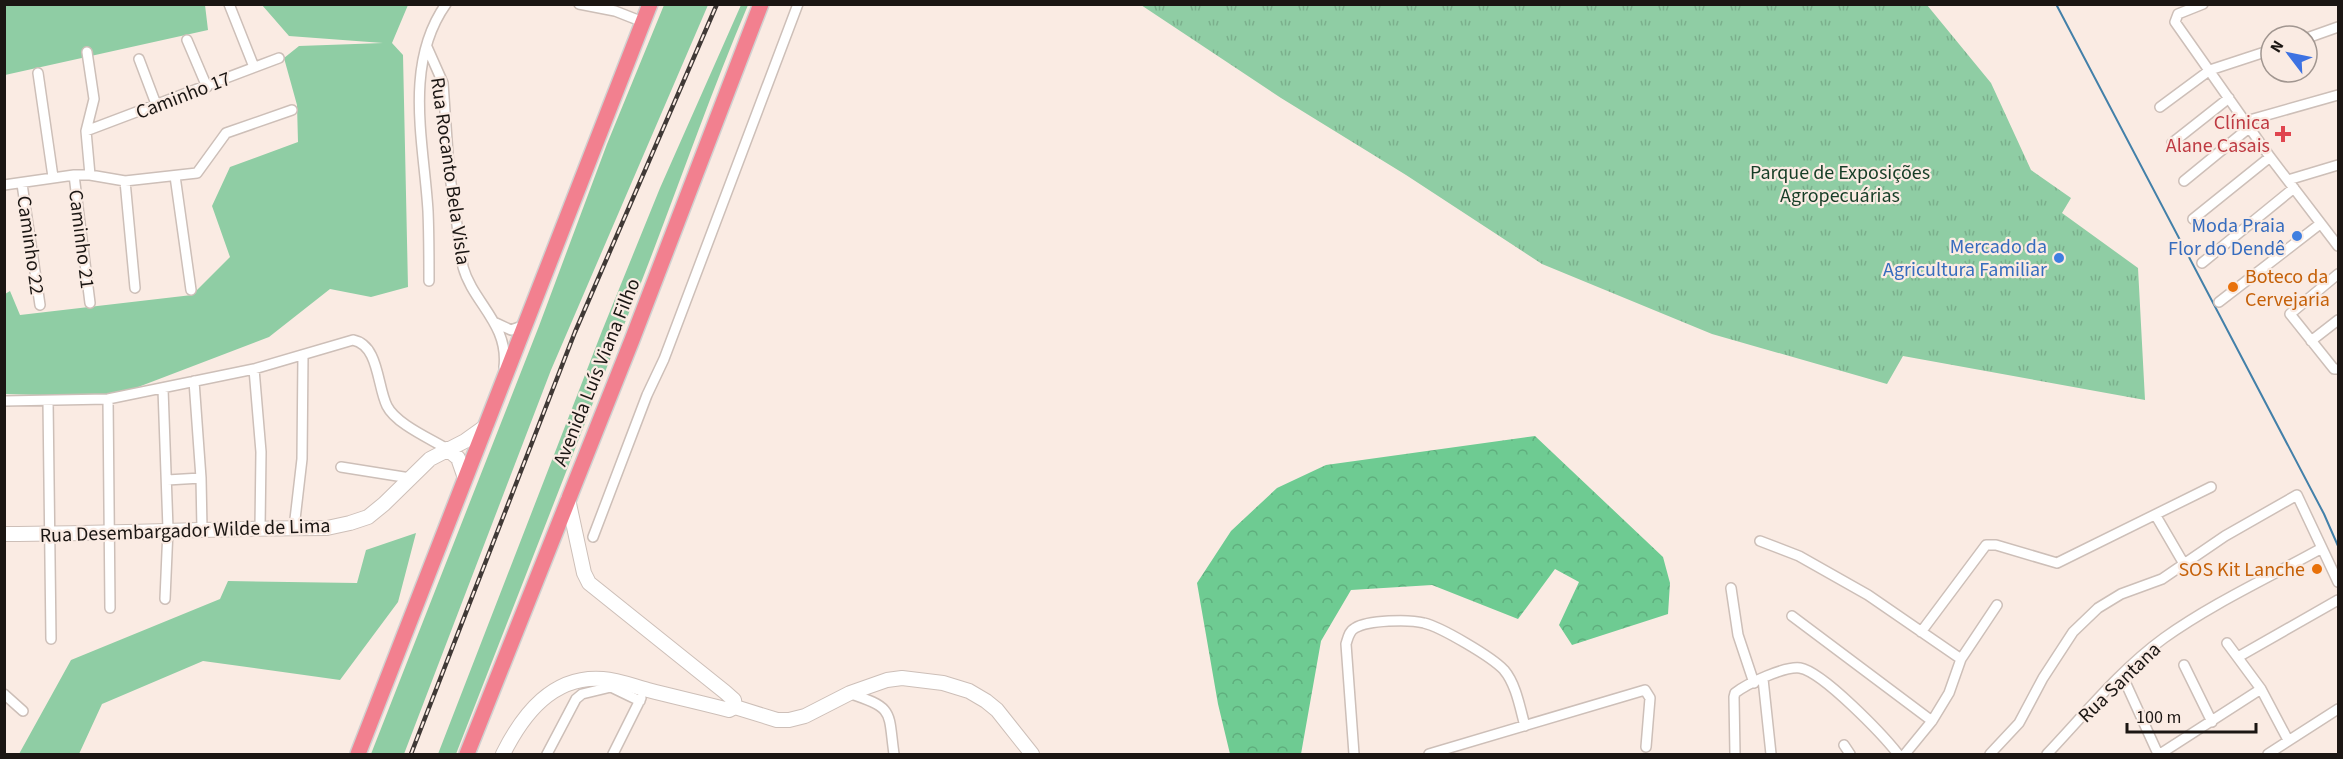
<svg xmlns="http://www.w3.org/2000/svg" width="2343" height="759" font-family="'Source Sans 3',sans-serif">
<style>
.grass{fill:#8fcda4}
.forest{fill:url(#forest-crowns)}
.park{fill:url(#park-tufts)}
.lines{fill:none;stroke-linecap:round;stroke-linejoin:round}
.stream{stroke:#4380a9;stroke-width:2}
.minor-casing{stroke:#cdbfb8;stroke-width:12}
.secondary-casing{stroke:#cdbfb8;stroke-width:16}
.trunk-casing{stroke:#d1d0d0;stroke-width:18}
.minor{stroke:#fff;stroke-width:9}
.secondary{stroke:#fff;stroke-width:14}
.trunk{stroke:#f2808f;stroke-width:15}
.rail-casing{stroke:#403936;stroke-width:4.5}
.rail{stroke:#faebe3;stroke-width:2;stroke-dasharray:7;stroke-linecap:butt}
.health-dot{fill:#e0444e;stroke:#faebe3;stroke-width:2}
.shop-dot{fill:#3f7fe0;stroke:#faebe3;stroke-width:2}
.food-dot{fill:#e8710a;stroke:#faebe3;stroke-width:2}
.labels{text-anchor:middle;stroke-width:4.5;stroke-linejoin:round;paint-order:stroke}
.street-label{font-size:20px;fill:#1b1613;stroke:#faebe3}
.health-label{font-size:20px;fill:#be3a42;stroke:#faebe3;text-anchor:end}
.park-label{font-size:20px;fill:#163d26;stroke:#faebe3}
.shop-label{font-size:20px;fill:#366cbe;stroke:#faebe3;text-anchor:end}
.food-label{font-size:20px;fill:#c56008;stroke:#faebe3;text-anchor:start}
</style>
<defs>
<pattern id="forest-crowns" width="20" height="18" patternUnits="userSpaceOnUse" patternTransform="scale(1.5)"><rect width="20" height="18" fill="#6ecb92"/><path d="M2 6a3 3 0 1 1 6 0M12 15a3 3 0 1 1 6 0" fill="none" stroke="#5fae7d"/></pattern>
<pattern id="park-tufts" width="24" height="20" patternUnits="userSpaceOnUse" patternTransform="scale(1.5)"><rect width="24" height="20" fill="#8fcda4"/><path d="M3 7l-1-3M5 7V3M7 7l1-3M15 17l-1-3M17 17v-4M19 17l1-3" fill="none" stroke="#7baf8c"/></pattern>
</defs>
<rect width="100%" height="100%" fill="#faebe3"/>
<path class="grass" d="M 4,5 L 205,5 L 208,30 L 5,75 Z
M 262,5 L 408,5 L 392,43 L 403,55 L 408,287 L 371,297 L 330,289 L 269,337 L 112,397 L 5,394 L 5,294 L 10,291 L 20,315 L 192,295 L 230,257 L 212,206 L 230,167 L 298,142 L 297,105 L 284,58 L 299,46 L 383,43 L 289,36 Z
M 664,5 L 708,5 L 551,370 L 404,754 L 371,754 L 539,326 L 607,144 Z
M 741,5 L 748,5 C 700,118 662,236 614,349 L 456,754 L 438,754 L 602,331 L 660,188 Z
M 416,533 L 398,602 L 340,680 L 203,661 L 102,704 L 79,754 L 19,754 L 71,660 L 220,599 L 228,581 L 357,583 L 366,550 Z"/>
<path class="forest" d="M 1535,436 L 1663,557 L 1670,583 L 1668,614 L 1572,645 L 1559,625 L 1579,582 L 1555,569 L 1518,619 L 1432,585 L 1351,590 L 1321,641 L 1301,754 L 1230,754 L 1218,704 L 1197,583 L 1231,531 L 1277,488 L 1326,465 Z"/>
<path class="park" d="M 1141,5 L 1927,5 L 1991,83 L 2031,170 L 2071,198 L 2062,213 L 2138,268 L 2145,400 L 1903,356 L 1887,384 L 1712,334 L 1542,264 L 1406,175 L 1281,98 Z"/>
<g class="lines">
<path class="stream" d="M 2056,4 L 2324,514 L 2338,546"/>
<defs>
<path id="minor" d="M 229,4 L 254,67
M 579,4 L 615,11 L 643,22
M 2203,4 L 2178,14 L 2175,22 L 2270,157 L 2338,246
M 2307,38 L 2338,27
M 187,40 L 207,87
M 427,47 L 443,83 L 449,169 L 463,267 C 473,303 509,324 504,367
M 87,52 L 94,99 L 86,131 L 90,175
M 139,59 L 156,104
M 38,73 L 53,177
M 2160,107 L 2210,70 L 2271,50
M 2246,121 L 2338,95
M 86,131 L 279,58
M 2172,143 L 2229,98
M 74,175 L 90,303
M 175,176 L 191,290
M 2288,180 L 2338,165
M 125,181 L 135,288
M 2184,181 L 2250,127
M 22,184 L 40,305
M 4,185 L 74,175 L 90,175 L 125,181 L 197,173 L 226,133 L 292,110
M 2193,219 L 2270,157
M 2202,263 L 2294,188
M 2338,274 L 2290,314 L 2334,369 L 2338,369
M 429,281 C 429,258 429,234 428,211 C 424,143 403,65 446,4
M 2219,302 L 2320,224
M 496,323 L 511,330 L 525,325
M 2311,341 L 2338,320
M 254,369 L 261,452 L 260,528
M 194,381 L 201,478 L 202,529
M 163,389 L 168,529 L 165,599
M 108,399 L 110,608
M 4,401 L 108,399 L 254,369 L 353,340 C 379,345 377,386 387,406 C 396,424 431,439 447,449
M 48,401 L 51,639
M 341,467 L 410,478
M 167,480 L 201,478
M 2156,516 L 2184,564
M 294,528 L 302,459 L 303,355
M 593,537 L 647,395 L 664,359 L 798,4
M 1760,541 L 1799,556 L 1868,595 L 1961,659
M 1731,588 L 1738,635 L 1754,683
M 1792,616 L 1932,721
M 1921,632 L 1986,545 L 1996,545 L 2057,563 L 2211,487
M 2227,643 L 2261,689 L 2288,740
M 2238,657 L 2338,600
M 2184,665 L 2212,722
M 2122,675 L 2158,754
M 1763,679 L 1771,754
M 4,694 L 23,711
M 851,694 C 895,708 888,712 894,754
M 1844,745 L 1850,754
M 547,754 L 576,699 L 582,694 L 611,687 L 640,701
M 613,754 L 641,698
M 1354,754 L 1346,644 C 1348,638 1349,631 1355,628 C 1368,620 1409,619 1424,623 C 1441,627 1492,657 1504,670 C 1516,684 1520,708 1525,726
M 1429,754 L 1645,690 L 1650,698 L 1646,747
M 1735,754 L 1734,697 L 1735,693 C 1748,683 1785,666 1800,668 C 1823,672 1883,735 1898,754
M 1905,754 L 1932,721 L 1949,693 L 1961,659 L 1997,605
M 1990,754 L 2019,723 L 2043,678 L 2073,632 L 2098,608 L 2121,594 L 2162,579 L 2225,536 L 2297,495 L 2338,582
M 2047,754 C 2084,715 2120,670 2164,638 C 2213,603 2270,577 2322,548
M 2160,754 L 2261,689
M 2268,754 L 2338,709"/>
<path id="secondary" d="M 447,449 L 458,458 L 465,478
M 568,499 L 584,573 L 589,583 L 725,692 L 734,700 L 735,707
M 4,534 C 112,534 219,528 327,528 L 350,523 L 368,517 L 384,504 L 430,459 L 465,441 L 486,426
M 503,754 C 523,714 553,675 603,679 C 618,680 633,686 648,690 C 675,697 702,703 729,710 L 735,707 L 777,720 L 789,720 L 805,716 L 850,693 L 887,680 L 902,678 L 943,683 L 969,691 L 986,701 L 997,710 L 1032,754"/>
<path id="trunk" d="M 358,754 L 650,4
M 467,754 L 632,340 L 761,4"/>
</defs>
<use href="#minor" class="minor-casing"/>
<use href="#secondary" class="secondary-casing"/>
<use href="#trunk" class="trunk-casing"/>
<use href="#minor" class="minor"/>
<use href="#secondary" class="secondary"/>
<use href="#trunk" class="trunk"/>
<defs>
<path id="rail" d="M 411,754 L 575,332 L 717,4"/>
</defs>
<use href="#rail" class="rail-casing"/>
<use href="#rail" class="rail"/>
</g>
<path class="health-dot" d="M2280 125h6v6h6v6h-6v6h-6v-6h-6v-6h6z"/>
<g class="shop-dot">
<circle cx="2297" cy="236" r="6"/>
<circle cx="2059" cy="258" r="6"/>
</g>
<g class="food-dot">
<circle cx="2233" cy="287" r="6"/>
<circle cx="2317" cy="569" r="6"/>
</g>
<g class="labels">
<g class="street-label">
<text transform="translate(183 95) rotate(-21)" y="7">Caminho 17</text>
<text transform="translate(451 171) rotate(82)" y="7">Rua Rocanto Bela Visla</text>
<text transform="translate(82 239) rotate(83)" y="7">Caminho 21</text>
<text transform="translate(31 245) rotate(82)" y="7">Caminho 22</text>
<text transform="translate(596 372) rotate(-68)" y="7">Avenida Luís Viana Filho</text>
<text transform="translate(185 530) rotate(-2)" y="7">Rua Desembargador Wilde de Lima</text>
<text transform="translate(2119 682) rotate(-44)" y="7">Rua Santana</text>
</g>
<g class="health-label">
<text x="2270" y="129">Clínica<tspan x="2270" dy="23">Alane Casais</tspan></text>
</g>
<g class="park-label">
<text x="1840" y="179">Parque de Exposições<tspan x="1840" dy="23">Agropecuárias</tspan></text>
</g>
<g class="shop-label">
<text x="2285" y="232">Moda Praia<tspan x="2285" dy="23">Flor do Dendê</tspan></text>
<text x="2047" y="253">Mercado da<tspan x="2047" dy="23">Agricultura Familiar</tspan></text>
</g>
<g class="food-label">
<text x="2245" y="283">Boteco da<tspan x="2245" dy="23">Cervejaria</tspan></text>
<text x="2305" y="576" text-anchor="end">SOS Kit Lanche</text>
</g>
</g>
<rect width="2343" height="759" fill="none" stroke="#1b1613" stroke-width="12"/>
<g transform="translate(2289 54) rotate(302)"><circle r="28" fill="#faebe3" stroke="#a19690" stroke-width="1.5"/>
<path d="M0-4.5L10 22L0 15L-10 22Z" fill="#3d72e2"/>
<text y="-9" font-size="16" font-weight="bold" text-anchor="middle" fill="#1b1613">N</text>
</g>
<path d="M2127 723v9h129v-9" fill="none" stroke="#1b1613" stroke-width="3"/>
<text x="2136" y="723" font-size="18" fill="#1b1613" stroke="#faebe3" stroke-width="4.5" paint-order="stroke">100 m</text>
</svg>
